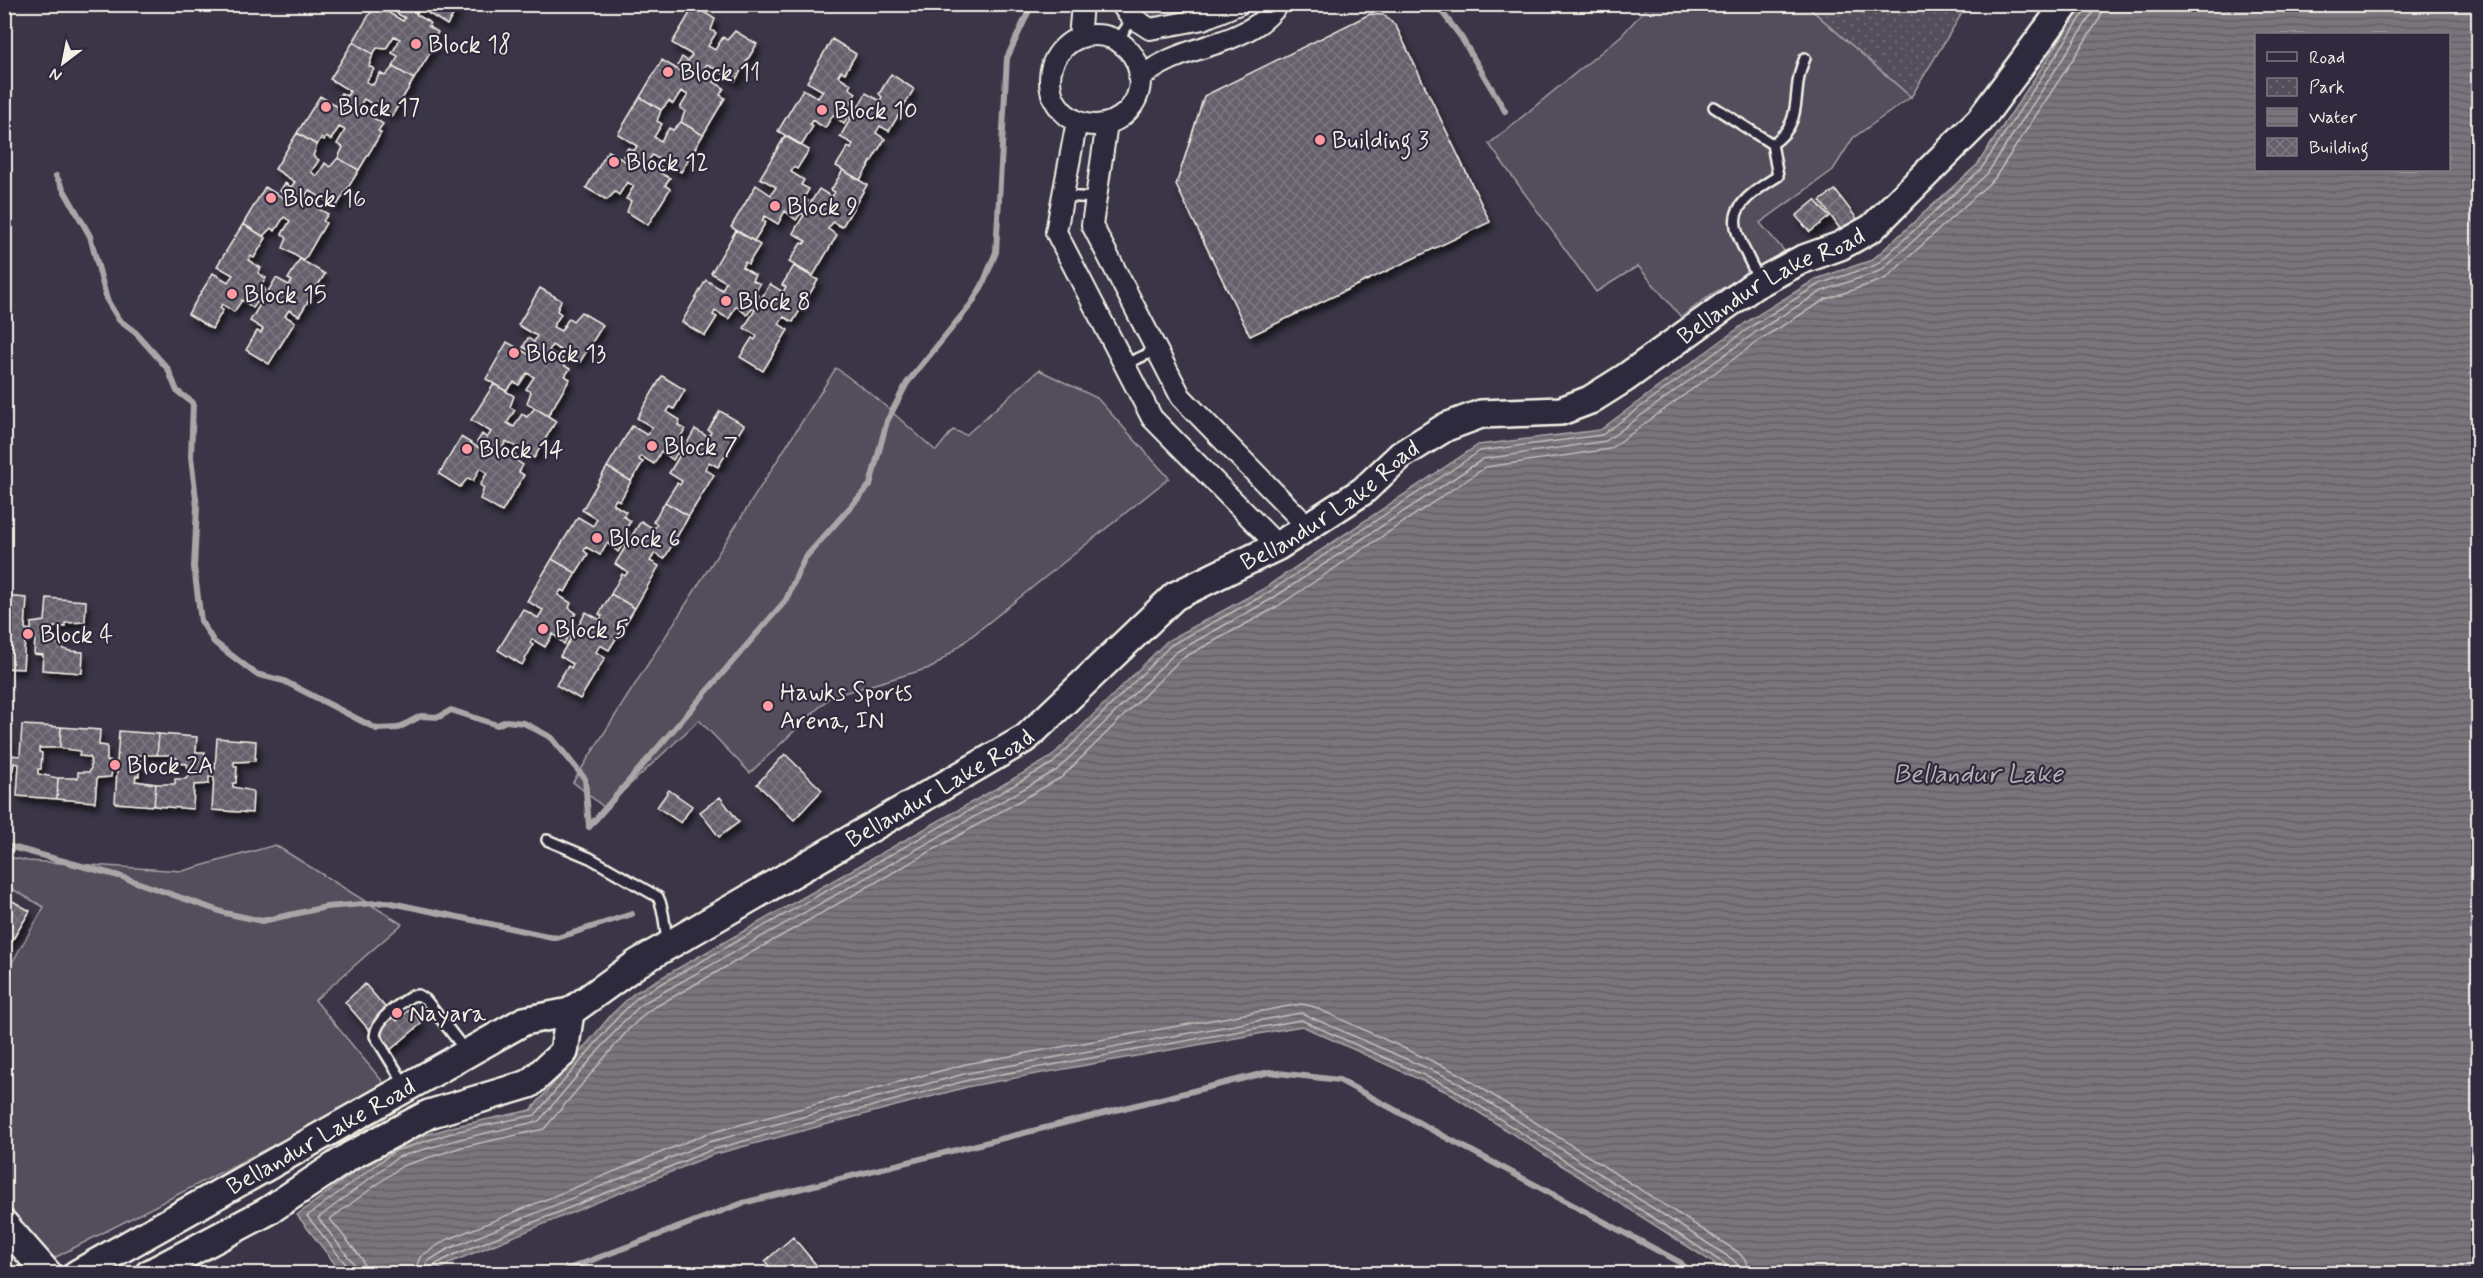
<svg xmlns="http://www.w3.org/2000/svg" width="2483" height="1278" font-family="Mynerve,sans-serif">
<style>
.grass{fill:#534e5c;stroke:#a4a0a2;stroke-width:1.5}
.park{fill:url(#park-dots);stroke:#a4a0a2;stroke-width:1.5}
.water{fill:url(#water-rules);stroke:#aaa6a7;stroke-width:1.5;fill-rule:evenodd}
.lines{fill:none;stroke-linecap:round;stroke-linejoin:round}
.shore{stroke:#c2bfbc;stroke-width:1.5}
.stream{stroke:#aaa6a7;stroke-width:6}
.building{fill:url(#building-cross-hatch);stroke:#f4f1e8;stroke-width:1.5;filter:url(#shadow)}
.lane-casing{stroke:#f4f1e8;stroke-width:14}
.street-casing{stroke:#f4f1e8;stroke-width:24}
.secondary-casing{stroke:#f4f1e8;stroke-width:32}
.lane{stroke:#2f2a3d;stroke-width:9}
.street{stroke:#2f2a3d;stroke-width:20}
.secondary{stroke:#2f2a3d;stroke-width:27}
.poi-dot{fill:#ff9aa2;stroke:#2f2a3d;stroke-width:2}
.labels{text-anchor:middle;stroke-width:4.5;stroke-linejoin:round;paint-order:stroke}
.poi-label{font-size:24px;fill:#f4f1e8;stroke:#2f2a3d;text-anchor:start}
.street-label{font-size:24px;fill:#f4f1e8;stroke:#2f2a3d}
.water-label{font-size:26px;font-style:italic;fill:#b6b2b2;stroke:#2f2a3d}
</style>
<defs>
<pattern id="park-dots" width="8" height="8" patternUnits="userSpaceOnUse" patternTransform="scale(1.5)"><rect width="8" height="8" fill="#534e5c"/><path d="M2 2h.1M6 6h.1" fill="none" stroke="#6c6873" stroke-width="1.8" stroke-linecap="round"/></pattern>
<pattern id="water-rules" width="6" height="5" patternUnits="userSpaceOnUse" patternTransform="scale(1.5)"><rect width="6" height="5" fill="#78747b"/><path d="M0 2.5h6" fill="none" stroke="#636063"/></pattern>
<pattern id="building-cross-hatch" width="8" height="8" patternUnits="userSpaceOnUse" patternTransform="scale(1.5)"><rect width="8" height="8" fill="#65616c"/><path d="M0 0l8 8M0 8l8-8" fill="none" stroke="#7c7881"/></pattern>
<filter id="shadow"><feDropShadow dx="3.5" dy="6" stdDeviation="3" flood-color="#0009"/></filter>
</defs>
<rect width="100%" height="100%" fill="#3b3647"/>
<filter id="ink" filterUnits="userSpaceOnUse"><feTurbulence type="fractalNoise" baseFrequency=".0167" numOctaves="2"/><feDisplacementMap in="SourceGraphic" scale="12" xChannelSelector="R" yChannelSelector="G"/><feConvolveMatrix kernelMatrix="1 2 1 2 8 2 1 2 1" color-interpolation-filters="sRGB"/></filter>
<g filter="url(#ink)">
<path class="grass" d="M 1649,5 L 1806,5 L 1911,97 L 1853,138 L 1833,170 L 1760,223 L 1786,253 L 1712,294 L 1681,317 L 1638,266 L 1596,292 L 1489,144 L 1622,35 Z
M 836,368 L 875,397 L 936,451 L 953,430 L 966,435 L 1039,370 L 1097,398 L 1169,478 L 933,667 L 830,697 L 750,773 L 699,720 L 605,808 L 573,782 Z
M 275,845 L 402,924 L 315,1000 L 387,1087 L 54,1258 L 5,1203 L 4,1078 L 9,1074 L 4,1069 L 5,975 L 44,907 L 5,885 L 4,856 L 28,861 L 183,871 Z"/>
<path class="park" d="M 1147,5 L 1211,5 C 1191,14 1167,24 1145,18 Z
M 1806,5 L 1967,5 L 1911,97 Z"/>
<path class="water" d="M 2083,5 L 2478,5 L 2478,1273 L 1729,1273 L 1447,1092 L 1302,1026 L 971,1086 L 712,1155 L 454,1261 L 433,1273 L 350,1273 L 339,1269 L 297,1215 L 391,1145 L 456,1126 L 531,1110 L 612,1014 L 634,993 L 1050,758 L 1167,641 L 1263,589 L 1478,445 L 1600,430 L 1748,321 L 1816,279 L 1872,260 L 1977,165 ZM 2256,34 L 2448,34 L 2448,170 L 2256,170 Z"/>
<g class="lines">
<path class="shore" d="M 349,1274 L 348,1267 L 307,1216 L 395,1151 L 458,1131 L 535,1115 L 617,1018 L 638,997 L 1053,763 L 1171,645 L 1266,594 L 1480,451 L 1602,435 L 1752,326 L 1819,284 L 1876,265 L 1981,169 L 2086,10 L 2087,4
M 357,1274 L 354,1264 L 318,1218 L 398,1157 L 460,1139 L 539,1121 L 622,1023 L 642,1004 L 1057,770 L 1176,652 L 1270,600 L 1483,459 L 1606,441 L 1756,332 L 1822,291 L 1880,271 L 1987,174 L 2092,14 L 2094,4
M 366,1274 L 362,1259 L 330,1219 L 402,1166 L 462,1147 L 544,1129 L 629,1029 L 648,1011 L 1062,777 L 1181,659 L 1275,608 L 1486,467 L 1610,449 L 1761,339 L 1826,299 L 1885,279 L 1994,179 L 2100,18 L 2103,4
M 414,1274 L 420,1257 L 444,1241 L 706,1134 L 966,1064 L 1301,1004 L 1312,1006 L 1458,1073 L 1738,1252 L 1746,1261 L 1748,1274
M 423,1274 L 428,1261 L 448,1249 L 709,1142 L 968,1073 L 1301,1013 L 1454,1080 L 1732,1259 L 1738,1265 L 1739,1274
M 431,1274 L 433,1266 L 451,1256 L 711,1150 L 969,1080 L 1301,1020 L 1450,1087 L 1728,1266 L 1731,1274"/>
<path class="stream" d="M 1436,4 L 1461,37 L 1505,111
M 56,176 L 90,236 L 107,300 L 119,320 L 136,333 L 168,369 L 177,391 L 193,403 L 191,457 L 197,507 L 194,567 L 201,621 L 214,642 L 256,674 L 284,681 L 377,729 L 398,728 L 421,716 L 439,717 L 451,710 L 497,725 L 506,721 L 524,723 L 552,738 L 585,779 L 589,827
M 589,827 L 786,600 L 804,559 L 870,485 L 887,421 L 907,383 L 972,303 L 983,284 L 996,252 L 1007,58 L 1032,4
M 4,845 L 119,876 L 225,913 L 262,921 L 326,907 L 387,902 L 557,938 L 632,914
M 555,1274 L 743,1203 L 1269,1072 L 1339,1080 L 1681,1263 L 1689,1274"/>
</g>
<path class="building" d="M 394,4 L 460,4 L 447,25 L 420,8 L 416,14 L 430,23 L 428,26 L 438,32 L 434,40 L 437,42 L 414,79 L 393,67 L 398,56 L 392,53 L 400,39 L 394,36 L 386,49 L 377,48 L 373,54 L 353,42 L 375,5 L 403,21 L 405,18 L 391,10 Z
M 694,6 L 715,19 L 711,30 L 716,33 L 708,46 L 715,50 L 723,37 L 727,40 L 735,31 L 757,44 L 735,81 L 707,64 L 703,70 L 717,78 L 714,82 L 724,88 L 720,95 L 725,98 L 703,135 L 681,122 L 685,111 L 680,108 L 688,95 L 681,91 L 673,104 L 669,101 L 661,110 L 640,97 L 662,60 L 690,77 L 691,74 L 678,65 L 682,57 L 688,61 L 692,55 L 672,43 Z
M 1370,14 L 1384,15 L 1396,26 L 1490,222 L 1250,336 L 1176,185 L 1204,96 Z
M 832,39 L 856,54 L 845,73 L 841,71 L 838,76 L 851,84 L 849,88 L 856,93 L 851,102 L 855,104 L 853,109 L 856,111 L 866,93 L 880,101 L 882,97 L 879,94 L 891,74 L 914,89 L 889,131 L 880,126 L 876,133 L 885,139 L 860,180 L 836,166 L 848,147 L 851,149 L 853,144 L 840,137 L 851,118 L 848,116 L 844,124 L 833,115 L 825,128 L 812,120 L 810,124 L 813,126 L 802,145 L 778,131 L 803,89 L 818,98 L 823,91 L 807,82 Z
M 353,42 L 373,54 L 369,66 L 374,69 L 366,82 L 373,85 L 380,73 L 385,76 L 393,67 L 414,79 L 392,116 L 364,99 L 360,105 L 375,113 L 372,117 L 383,124 L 378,131 L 381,133 L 359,170 L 338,158 L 343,147 L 337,144 L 345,130 L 339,127 L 331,140 L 326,137 L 324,140 L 321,138 L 317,145 L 297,133 L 320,96 L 348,113 L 349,109 L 336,101 L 341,93 L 347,96 L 350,91 L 330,79 Z
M 640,97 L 661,110 L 657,121 L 662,124 L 654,137 L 661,141 L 669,128 L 673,130 L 681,122 L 703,135 L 681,172 L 652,155 L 649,160 L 663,168 L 660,173 L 670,178 L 665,185 L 670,189 L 648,225 L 627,212 L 631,201 L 626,199 L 634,186 L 627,182 L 619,195 L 615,192 L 607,200 L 586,188 L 608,151 L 635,167 L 637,164 L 623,156 L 628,148 L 634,151 L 637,146 L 618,134 Z
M 297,133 L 317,145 L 313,156 L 319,160 L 311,172 L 317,176 L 325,163 L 330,167 L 338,158 L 359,170 L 336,207 L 309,190 L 305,196 L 319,204 L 317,208 L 328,214 L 323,221 L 326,223 L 304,261 L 283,248 L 287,238 L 282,234 L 290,221 L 284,217 L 275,231 L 271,228 L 263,236 L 243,224 L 265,187 L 292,203 L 294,200 L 280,191 L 285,183 L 291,187 L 295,182 L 275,169 Z
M 785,136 L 809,150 L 797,169 L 794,167 L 791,172 L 804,180 L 801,185 L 809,189 L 804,198 L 808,201 L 805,205 L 808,207 L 819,189 L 832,197 L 835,192 L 831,190 L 843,170 L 867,185 L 842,227 L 833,222 L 828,229 L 837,235 L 813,276 L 789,262 L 801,243 L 804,244 L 806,241 L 793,233 L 804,215 L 801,213 L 796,220 L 785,211 L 778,224 L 765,216 L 762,220 L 766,222 L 754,241 L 731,227 L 756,185 L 771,195 L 776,187 L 760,178 Z
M 1835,190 L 1861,224 L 1845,236 L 1820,201 Z
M 1815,200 L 1829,217 L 1810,232 L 1796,216 Z
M 243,224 L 266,238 L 254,258 L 251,256 L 248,260 L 261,268 L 258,273 L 266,278 L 261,286 L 265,289 L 263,294 L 266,295 L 276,278 L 289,285 L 292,281 L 288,279 L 300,259 L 325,274 L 299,316 L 289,310 L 285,316 L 295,322 L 269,364 L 246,350 L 257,331 L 261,333 L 263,329 L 250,321 L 261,303 L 258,301 L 253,308 L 242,300 L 234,312 L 222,304 L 220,308 L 223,310 L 212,329 L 188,314 L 213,273 L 228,282 L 233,275 L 217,266 Z
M 736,230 L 760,245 L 748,264 L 745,262 L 742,267 L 755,275 L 752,280 L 760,284 L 755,293 L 759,296 L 756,300 L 759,302 L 770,284 L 783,292 L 786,287 L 782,285 L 794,266 L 818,280 L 793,322 L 784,317 L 779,324 L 788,330 L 763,371 L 740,357 L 752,338 L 755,340 L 757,336 L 744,328 L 755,310 L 752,308 L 747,315 L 736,306 L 729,319 L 715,311 L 713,315 L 717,317 L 705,336 L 682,322 L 706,280 L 722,290 L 726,282 L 711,273 Z
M 540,288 L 561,300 L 557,311 L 561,314 L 553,327 L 561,331 L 569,318 L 573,321 L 581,312 L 603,325 L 580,362 L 552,345 L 549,351 L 563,359 L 560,363 L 570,369 L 565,376 L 570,379 L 548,416 L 527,403 L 531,392 L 526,389 L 534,377 L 527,373 L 519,385 L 514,382 L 506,391 L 486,379 L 507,342 L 535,358 L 537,355 L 523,347 L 528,338 L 534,342 L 537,336 L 518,325 Z
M 662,376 L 685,390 L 674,409 L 670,407 L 667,412 L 680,420 L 678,425 L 685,429 L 680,438 L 684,441 L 682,445 L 685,447 L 695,429 L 708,437 L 711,432 L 708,430 L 720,411 L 744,425 L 718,467 L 709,462 L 705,469 L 714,475 L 689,516 L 665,502 L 677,483 L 680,485 L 682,481 L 669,473 L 680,455 L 677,453 L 673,460 L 661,451 L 654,464 L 641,456 L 639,460 L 643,462 L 631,481 L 607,467 L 632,426 L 647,435 L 652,427 L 637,418 Z
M 494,384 L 514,396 L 510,407 L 515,410 L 507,423 L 514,427 L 522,414 L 527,417 L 535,408 L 556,421 L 534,458 L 506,441 L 503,447 L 516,455 L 514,459 L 523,465 L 519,472 L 524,475 L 502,512 L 480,499 L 484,488 L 480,485 L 487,473 L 480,468 L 473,481 L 468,478 L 460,487 L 439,474 L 461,437 L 489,454 L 491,451 L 477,442 L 482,434 L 487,438 L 491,432 L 471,420 Z
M 607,467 L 631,481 L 620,501 L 616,499 L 613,504 L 626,512 L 623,516 L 631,521 L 625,530 L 629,532 L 627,537 L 630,539 L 641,521 L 654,529 L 657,524 L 653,522 L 665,502 L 689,516 L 664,559 L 655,553 L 650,561 L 659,566 L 635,608 L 611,594 L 622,574 L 625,576 L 628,572 L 615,564 L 626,546 L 623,544 L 618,552 L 607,543 L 600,555 L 586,547 L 584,551 L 588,554 L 576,573 L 552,559 L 578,517 L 593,526 L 597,519 L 582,510 Z
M 552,559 L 576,573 L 565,592 L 561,590 L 558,595 L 571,603 L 569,608 L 576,613 L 571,621 L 575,624 L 573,628 L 576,630 L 586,612 L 600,620 L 602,616 L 599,614 L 611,594 L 635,608 L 609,650 L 600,645 L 596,652 L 605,658 L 580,699 L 556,685 L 568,666 L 571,668 L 573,664 L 560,656 L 571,638 L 568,636 L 564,644 L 553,634 L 545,647 L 532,639 L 530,643 L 533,645 L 522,665 L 498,650 L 523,609 L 538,618 L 543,610 L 527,601 Z
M 4,596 L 27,598 L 25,629 L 31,630 L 31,623 L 45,621 L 47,598 L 86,601 L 85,622 L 65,623 L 65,627 L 54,627 L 53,631 L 51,631 L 53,643 L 63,643 L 63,649 L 70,651 L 83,652 L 82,673 L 42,670 L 43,655 L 34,654 L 35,638 L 25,638 L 23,669 L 4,668 L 7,619 L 4,618 Z
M 22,725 L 61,727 L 60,748 L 39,748 L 39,752 L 42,753 L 41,769 L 38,769 L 38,774 L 58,778 L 57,799 L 17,796 L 19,764 L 14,763 L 13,770 L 4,771 L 4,738 L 10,739 L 9,755 L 20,756 Z
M 61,727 L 100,730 L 99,745 L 107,746 L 107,761 L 117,762 L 119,731 L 159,734 L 157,755 L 137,755 L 137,759 L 140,760 L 139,776 L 136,776 L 135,781 L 156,784 L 154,806 L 115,803 L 117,771 L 112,770 L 111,777 L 97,778 L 95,802 L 57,799 L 58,778 L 78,778 L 78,772 L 89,772 L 91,768 L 90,757 L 79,756 L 80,751 L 60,748 Z
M 159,734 L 197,737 L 196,752 L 205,752 L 204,768 L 215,769 L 217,738 L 256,741 L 255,761 L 234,762 L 234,766 L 237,766 L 236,783 L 233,783 L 233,787 L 253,791 L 252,813 L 212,810 L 214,777 L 209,777 L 209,784 L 194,785 L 193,809 L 154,806 L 156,784 L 175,784 L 175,779 L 186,779 L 189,775 L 187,764 L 176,763 L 177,758 L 170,755 L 157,755 Z
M 785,754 L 822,790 L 794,820 L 757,784 Z
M 669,790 L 692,806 L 681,823 L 657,807 Z
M 720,797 L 739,822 L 719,837 L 700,812 Z
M 4,896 L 30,911 L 4,954 Z
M 365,984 L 397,1021 L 410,1009 L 422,1023 L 388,1052 L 345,1002 Z
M 793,1237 L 822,1272 L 820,1274 L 776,1274 L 765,1261 Z"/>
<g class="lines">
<defs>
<path id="lane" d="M 1117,41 L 1133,18
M 1714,107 L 1772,144
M 1063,196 L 1096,198
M 1759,280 C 1732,223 1717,213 1778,176 L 1772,144 C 1807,120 1789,93 1805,58
M 1125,364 L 1157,350
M 547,840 L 590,858 L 658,897 C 665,910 664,928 668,943
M 405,1085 L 375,1036 C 376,1019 398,1005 412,996 L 418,995 L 426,1000 L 465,1050"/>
<path id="street" d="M 1121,4 L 1130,16 L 1150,29 L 1203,19 L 1239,4
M1050 80a45 45 0 1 1 90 0a45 45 0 1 1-90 0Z
M 1079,38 L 1082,4
M 1139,79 C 1179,46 1219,50 1258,24 C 1266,19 1273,11 1279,4
M 1077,121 L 1056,232 L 1152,418 L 1278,546
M 1107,123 L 1092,225 L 1181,397 L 1308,527"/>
<g id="secondary">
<path d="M 4,1224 L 48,1274"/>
<path id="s1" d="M 77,1274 L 524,1021 L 570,1012 L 638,963 L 1026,738 L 1175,596 L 1278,546 L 1363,491 L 1401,455 L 1446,427 L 1481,414 L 1561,411 L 1590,400 L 1625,378 L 1753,286 L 1801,260 L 1840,246 L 1872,228 L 1980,120 L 2066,4"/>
<path d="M 149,1274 L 268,1211 L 350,1156 L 429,1114 L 529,1084 L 564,1052 L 570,1012"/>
</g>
</defs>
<use href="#lane" class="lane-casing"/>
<use href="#street" class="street-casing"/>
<use href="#secondary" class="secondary-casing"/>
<use href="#lane" class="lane"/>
<use href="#street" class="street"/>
<use href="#secondary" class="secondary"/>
</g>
</g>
<g class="poi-dot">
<circle cx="416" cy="44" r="6"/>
<circle cx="668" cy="72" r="6"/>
<circle cx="326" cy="107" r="6"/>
<circle cx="822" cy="110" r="6"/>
<circle cx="1320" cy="140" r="6"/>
<circle cx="614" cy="162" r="6"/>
<circle cx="271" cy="198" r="6"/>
<circle cx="775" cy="206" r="6"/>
<circle cx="232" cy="294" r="6"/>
<circle cx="726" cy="301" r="6"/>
<circle cx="514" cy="353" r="6"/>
<circle cx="652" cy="446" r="6"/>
<circle cx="467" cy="449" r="6"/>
<circle cx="597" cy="538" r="6"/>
<circle cx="543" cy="629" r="6"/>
<circle cx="28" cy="634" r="6"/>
<circle cx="768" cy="706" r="6"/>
<circle cx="115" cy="765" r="6"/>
<circle cx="397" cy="1013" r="6"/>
</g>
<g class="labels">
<g class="poi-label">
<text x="428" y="52">Block 18</text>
<text x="680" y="80">Block 11</text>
<text x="338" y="115">Block 17</text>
<text x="834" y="118">Block 10</text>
<text x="1332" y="148">Building 3</text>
<text x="626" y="170">Block 12</text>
<text x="283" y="206">Block 16</text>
<text x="787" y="214">Block 9</text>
<text x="244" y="302">Block 15</text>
<text x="738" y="309">Block 8</text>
<text x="526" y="361">Block 13</text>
<text x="664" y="454">Block 7</text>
<text x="479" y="457">Block 14</text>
<text x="609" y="546">Block 6</text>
<text x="555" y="637">Block 5</text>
<text x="40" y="642">Block 4</text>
<text x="780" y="700">Hawks Sports<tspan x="780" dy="28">Arena, IN</tspan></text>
<text x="127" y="773">Block 2A</text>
<text x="409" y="1021">Nayara</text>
</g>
<g class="street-label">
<text dy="8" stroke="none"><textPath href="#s1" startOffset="1983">Bellandur Lake Road</textPath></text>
<text dy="8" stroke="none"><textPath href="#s1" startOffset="1479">Bellandur Lake Road</textPath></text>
<text dy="8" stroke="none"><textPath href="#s1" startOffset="993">Bellandur Lake Road</textPath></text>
<text dy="8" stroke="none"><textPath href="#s1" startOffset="280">Bellandur Lake Road</textPath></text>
</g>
<g class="water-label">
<text x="1978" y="782">Bellandur Lake</text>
</g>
</g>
<rect width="2483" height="1278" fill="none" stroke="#2f2a3d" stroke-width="24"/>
<rect x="12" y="12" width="2459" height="1254" fill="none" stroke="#f4f1e8" stroke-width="2" filter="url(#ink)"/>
<rect x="2255" y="33" width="195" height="138" fill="#2f2a3d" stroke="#7e7a81" stroke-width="1.5"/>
<rect x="2267" y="52" width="30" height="9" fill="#2f2a3d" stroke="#7e7a81" stroke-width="1.5"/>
<text x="2309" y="63" font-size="18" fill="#f4f1e8">Road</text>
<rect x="2267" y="78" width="30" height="18" fill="url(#park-dots)" stroke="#7e7a81" stroke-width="1.5"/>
<text x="2309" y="93" font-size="18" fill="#f4f1e8">Park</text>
<rect x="2267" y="108" width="30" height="18" fill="url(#water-rules)" stroke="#7e7a81" stroke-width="1.5"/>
<text x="2309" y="123" font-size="18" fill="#f4f1e8">Water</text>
<rect x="2267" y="138" width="30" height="18" fill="url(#building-cross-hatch)" stroke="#7e7a81" stroke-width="1.5"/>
<text x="2309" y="153" font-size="18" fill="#f4f1e8">Building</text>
<g transform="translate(63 63) rotate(212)" stroke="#2f2a3d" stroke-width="4.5" paint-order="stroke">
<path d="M0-4.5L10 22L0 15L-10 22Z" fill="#f4f1e8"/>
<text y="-9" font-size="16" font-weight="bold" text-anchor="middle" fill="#f4f1e8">N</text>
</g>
</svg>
